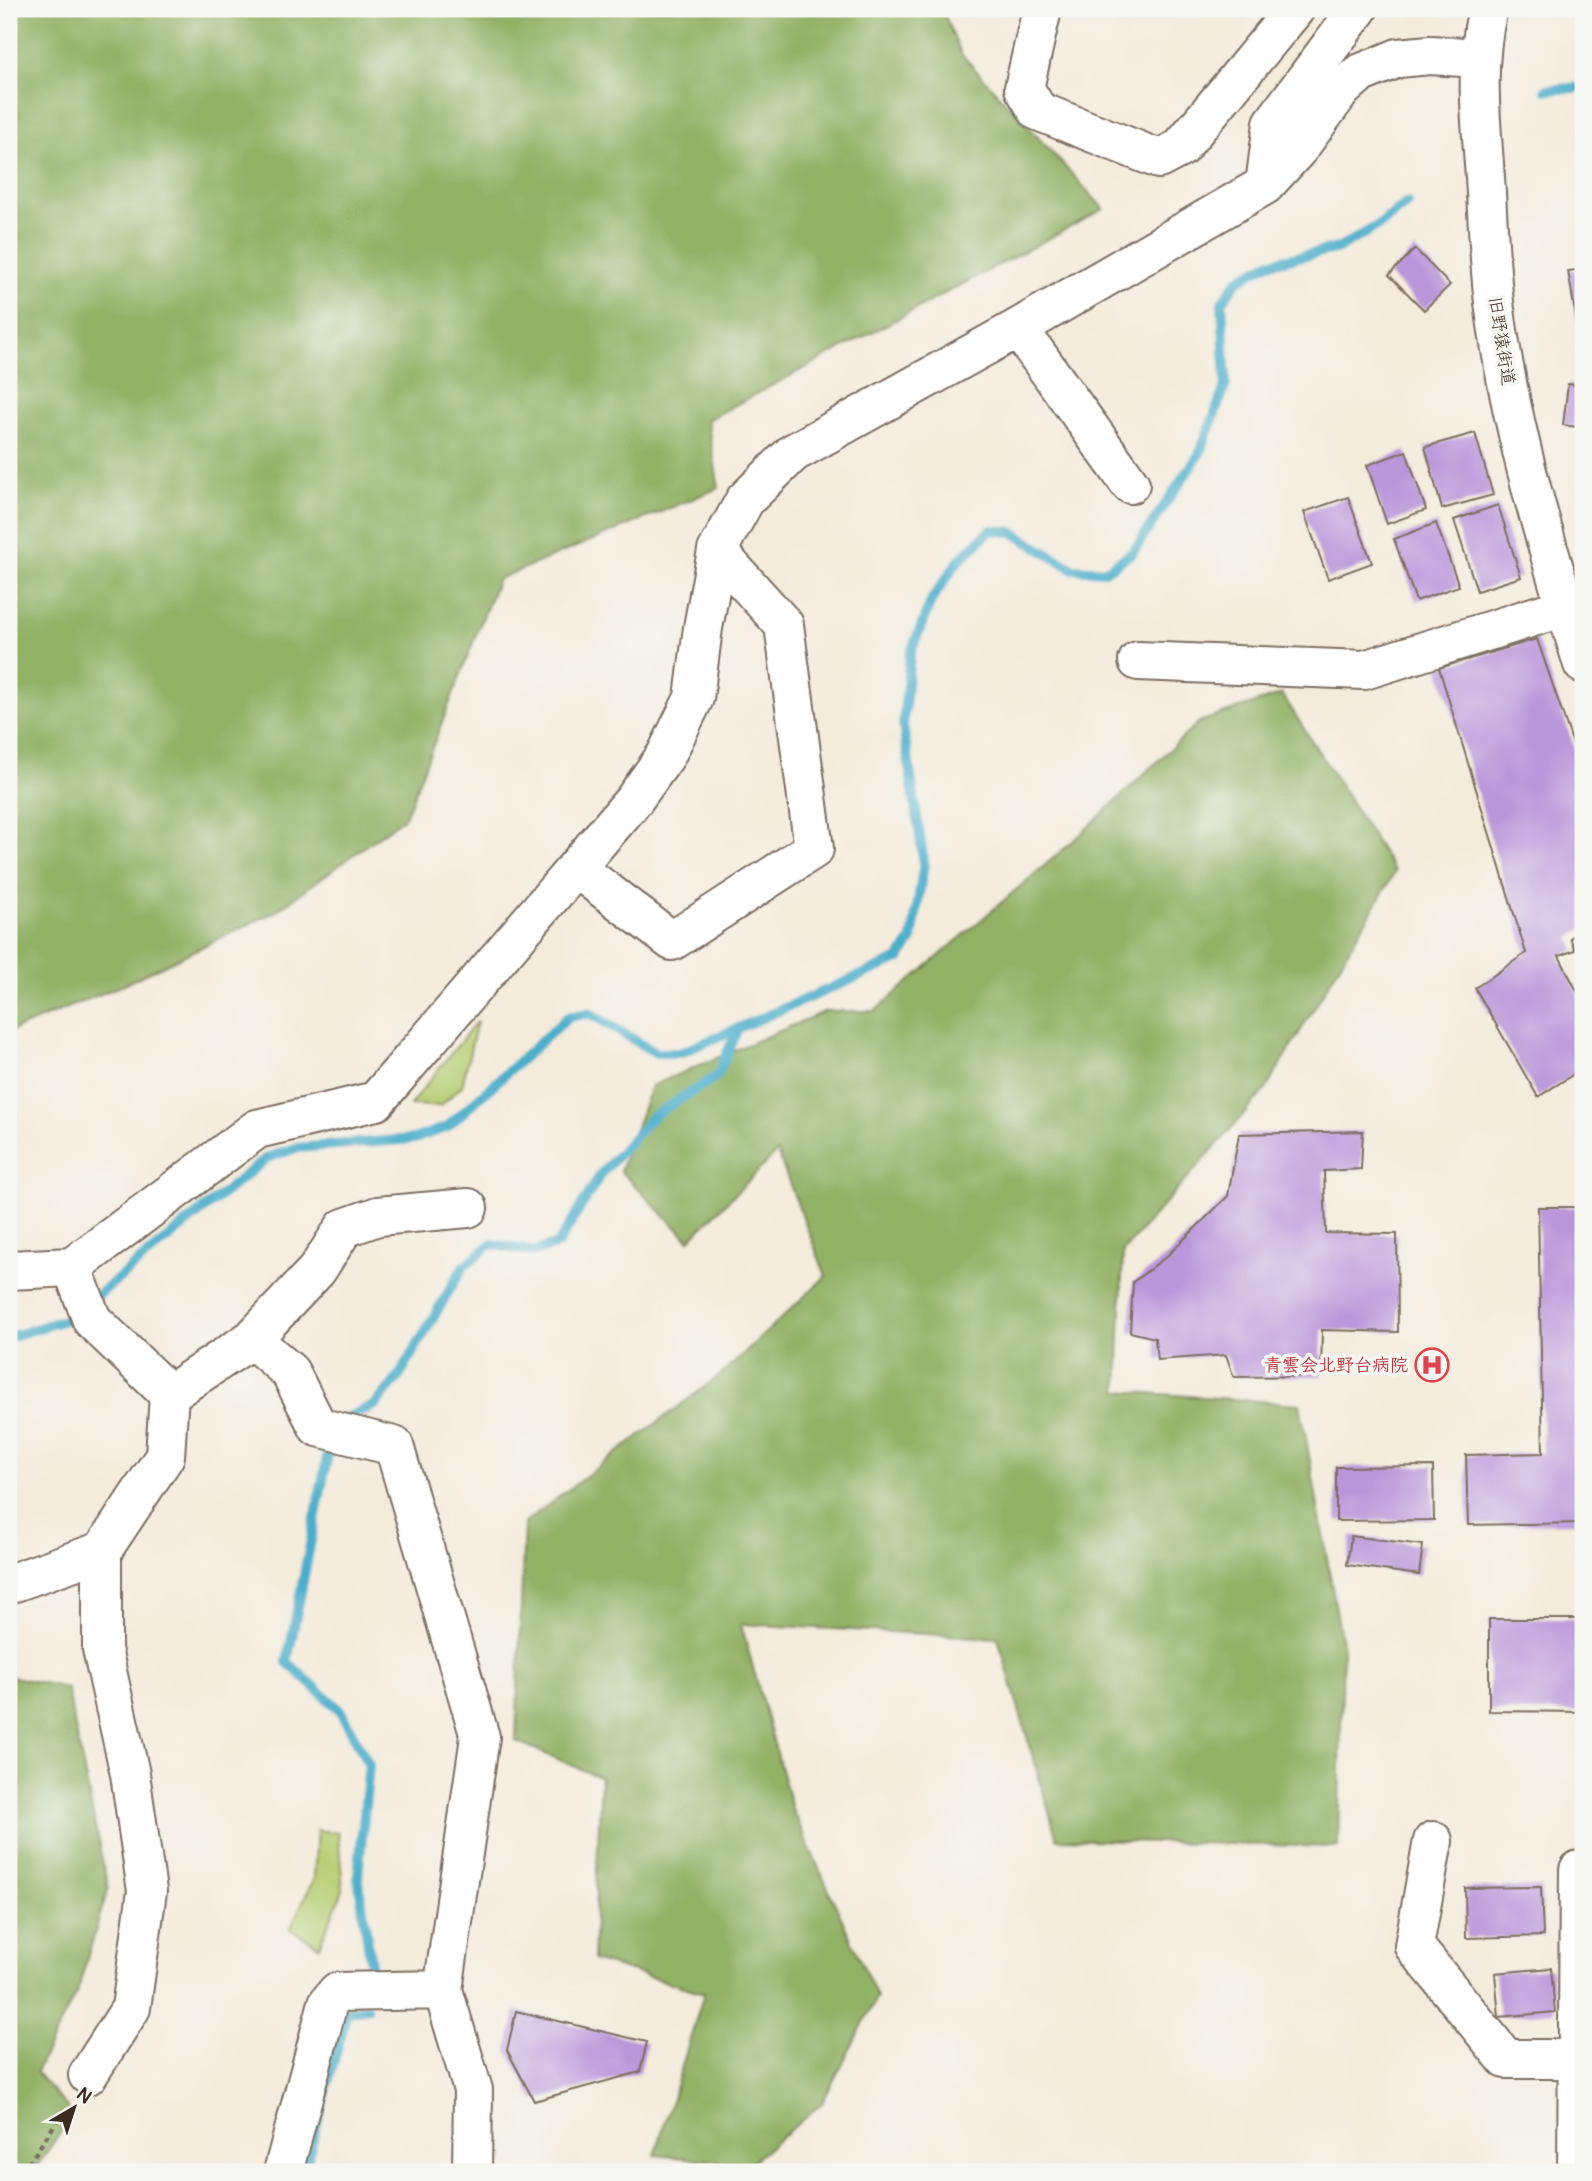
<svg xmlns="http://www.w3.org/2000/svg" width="1592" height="2181" font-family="Pangolin,'Klee One',sans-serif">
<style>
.green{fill:#b7ce73;stroke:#797c48;stroke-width:2}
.forest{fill:#91b165;stroke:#666e42;stroke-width:2}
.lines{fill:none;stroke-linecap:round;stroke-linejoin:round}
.stream{stroke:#4caecb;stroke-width:10}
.building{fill:#ba96da}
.minor-casing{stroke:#7c6e60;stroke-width:42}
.path{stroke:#7c6e60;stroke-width:4.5;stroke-dasharray:5 5;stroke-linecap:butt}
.minor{stroke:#fff;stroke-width:38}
.labels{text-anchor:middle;stroke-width:7;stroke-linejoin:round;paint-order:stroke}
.street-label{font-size:18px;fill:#3b2a1e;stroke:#f6f6f2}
.health-label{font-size:18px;font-weight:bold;fill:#be3a42;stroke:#f6f6f2;text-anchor:end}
</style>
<rect width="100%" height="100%" fill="#f6f6f2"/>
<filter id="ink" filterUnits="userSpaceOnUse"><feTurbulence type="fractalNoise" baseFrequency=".0143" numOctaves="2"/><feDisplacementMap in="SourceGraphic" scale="14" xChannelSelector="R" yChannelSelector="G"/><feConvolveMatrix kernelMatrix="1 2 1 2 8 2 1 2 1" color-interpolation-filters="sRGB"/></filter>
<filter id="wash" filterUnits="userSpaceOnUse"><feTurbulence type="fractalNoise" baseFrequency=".00686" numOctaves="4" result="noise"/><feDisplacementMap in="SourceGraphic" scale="28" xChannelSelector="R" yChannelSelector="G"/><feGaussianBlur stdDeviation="1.57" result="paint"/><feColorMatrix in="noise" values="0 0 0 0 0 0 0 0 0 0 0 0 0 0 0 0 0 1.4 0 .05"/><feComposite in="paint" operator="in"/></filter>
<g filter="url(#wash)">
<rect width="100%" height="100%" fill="#f4ebdb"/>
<path class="green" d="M 477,1021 L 462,1086 L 440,1106 L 410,1105 Z
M 317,1830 L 338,1833 L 343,1890 L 319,1946 L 290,1929 L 314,1878 Z"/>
<path class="forest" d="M 9,9 L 942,9 L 961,54 L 1104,209 L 707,420 L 719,488 L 498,579 L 405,817 L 275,912 L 120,986 L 9,1032 Z
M 1282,694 L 1395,872 L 1266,1089 L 1123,1251 L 1118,1391 L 1300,1404 L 1343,1649 L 1338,1847 L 1057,1839 L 998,1638 L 741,1624 L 792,1809 L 877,1997 L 822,2103 L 749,2164 L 655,2155 L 704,1993 L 593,1960 L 601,1778 L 516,1741 L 524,1523 L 723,1373 L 826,1276 L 777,1152 L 689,1240 L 620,1171 L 651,1086 L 826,1011 L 875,1011 L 1080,835 L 1199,722 Z
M 9,1676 L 67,1688 L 108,1889 L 78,1989 L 36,2072 L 73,2114 L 33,2172 L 9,2172 Z"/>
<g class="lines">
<path class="stream" d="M 1546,90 L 1583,87
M 93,1299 L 267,1158 L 296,1148 L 414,1139 L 447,1127 L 568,1017 L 589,1013 L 656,1053 L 680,1053 L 899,959 L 912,939 L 924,863 L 903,725 L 910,654 L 932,599 L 959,560 L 991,530 L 1012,532 L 1073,569 L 1105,571 L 1133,552 L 1200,453 L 1226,384 L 1222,302 L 1238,280 L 1269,263 L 1339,248 L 1379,225 L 1407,203
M 9,1337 L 68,1319 L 80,1310
M 342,1424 L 346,1418 L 375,1405 L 398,1378 L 463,1267 L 491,1244 L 534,1252 L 558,1244 L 601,1174 L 653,1116 L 717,1076 L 738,1028
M 334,1438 L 329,1448 L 287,1662 L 340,1710 L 369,1765 L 358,1876 L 374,1986
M 304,2172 L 347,2012 L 367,2008"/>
</g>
<g id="blocks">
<path class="building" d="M 1415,249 L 1450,285 L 1424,310 L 1389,275 Z
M 1583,269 L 1583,346 L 1581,346 L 1568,271 Z
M 1568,384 L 1583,386 L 1583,428 L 1563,425 Z
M 1475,433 L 1493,495 L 1442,509 L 1425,447 Z
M 1406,451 L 1426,510 L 1387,524 L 1367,465 Z
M 1348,497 L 1372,563 L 1328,579 L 1304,512 Z
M 1498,505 L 1521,577 L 1477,591 L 1454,520 Z
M 1436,523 L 1459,586 L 1416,601 L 1394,539 Z
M 1537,639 L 1583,773 L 1583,928 L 1570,938 L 1575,950 L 1559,956 L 1583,1003 L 1583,1068 L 1538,1097 L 1475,988 L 1526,953 L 1439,668 Z
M 1363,1131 L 1361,1169 L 1324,1171 L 1326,1233 L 1397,1234 L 1398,1332 L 1322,1330 L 1321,1376 L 1234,1377 L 1226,1355 L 1157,1360 L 1155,1338 L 1130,1332 L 1133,1282 L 1167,1256 L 1228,1196 L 1239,1134 Z
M 1538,1207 L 1583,1207 L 1583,1523 L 1468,1525 L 1466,1455 L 1543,1453 Z
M 1433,1466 L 1434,1520 L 1336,1521 L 1336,1467 Z
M 1351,1536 L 1423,1545 L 1419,1575 L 1347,1565 Z
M 1489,1619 L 1583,1619 L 1583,1712 L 1489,1711 Z
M 1541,1887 L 1543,1936 L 1466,1938 L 1465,1888 Z
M 1551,1968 L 1555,2012 L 1499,2017 L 1495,1973 Z
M 516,2011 L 647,2042 L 640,2072 L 534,2101 L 507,2050 Z"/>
</g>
</g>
<g filter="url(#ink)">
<use href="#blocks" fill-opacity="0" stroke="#7c6e60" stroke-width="2"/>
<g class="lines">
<defs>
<path id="minor" d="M 1042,9 L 1024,88 L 1038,111 L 1159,159 L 1180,148 L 1295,9
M 1488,9 C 1474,64 1481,121 1485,177 C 1488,221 1489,266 1495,310 C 1511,431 1547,548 1583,664
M 1265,185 L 1273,123 L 1358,9
M 1018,328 L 1130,484
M 1138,661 L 1364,670 L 1565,607
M 576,868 L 672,941 L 814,849 L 784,625 L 717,551
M 72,1267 L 92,1320 L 169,1394 L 252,1339 L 290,1372 L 318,1427 L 394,1446 L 480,1737 L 443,1990
M 9,1270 L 72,1267 L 257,1129 L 376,1101 L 633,801 L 666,755 L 694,698 L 703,628 L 717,551 L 745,500 L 793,453 L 1018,328 L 1265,185 L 1299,148 L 1342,89 L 1359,74 L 1398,58 L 1430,55 L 1480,58
M 252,1339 L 317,1270 L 344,1228 L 378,1216 L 468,1208
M 9,1584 L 102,1551
M 1433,1841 L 1414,1946 L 1506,2059 L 1577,2059
M 88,2075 L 131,2008 L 147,1891 L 130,1774 L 102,1649 L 102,1551 L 165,1456 L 169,1394
M 283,2172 L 328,2003 L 337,1992 L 443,1990 L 473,2090 L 472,2172
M 1577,2172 L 1579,1870"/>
</defs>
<use href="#minor" class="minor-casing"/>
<path class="path" d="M 23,2172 L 67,2106"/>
<use href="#minor" class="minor"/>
</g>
</g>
<defs>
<symbol id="hospital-ring" viewBox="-11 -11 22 22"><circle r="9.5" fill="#f6f6f2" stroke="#e0444e" stroke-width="1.5"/><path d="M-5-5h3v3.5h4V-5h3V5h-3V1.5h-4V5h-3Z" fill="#e0444e"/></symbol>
</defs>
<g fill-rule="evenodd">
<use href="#hospital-ring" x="1413" y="1346" width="38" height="38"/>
</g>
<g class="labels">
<g class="street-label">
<text transform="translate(1502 341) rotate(81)" y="6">旧野猿街道</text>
</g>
<g class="health-label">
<text x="1408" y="1371">青雲会北野台病院</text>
</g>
</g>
<rect width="1592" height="2181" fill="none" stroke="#f6f6f2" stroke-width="35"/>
<g transform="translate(74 2108) rotate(39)" stroke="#f6f6f2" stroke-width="5" paint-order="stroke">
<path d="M0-5L12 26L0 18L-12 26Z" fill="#3b2a1e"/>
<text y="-10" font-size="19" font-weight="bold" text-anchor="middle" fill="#3b2a1e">N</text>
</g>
</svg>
